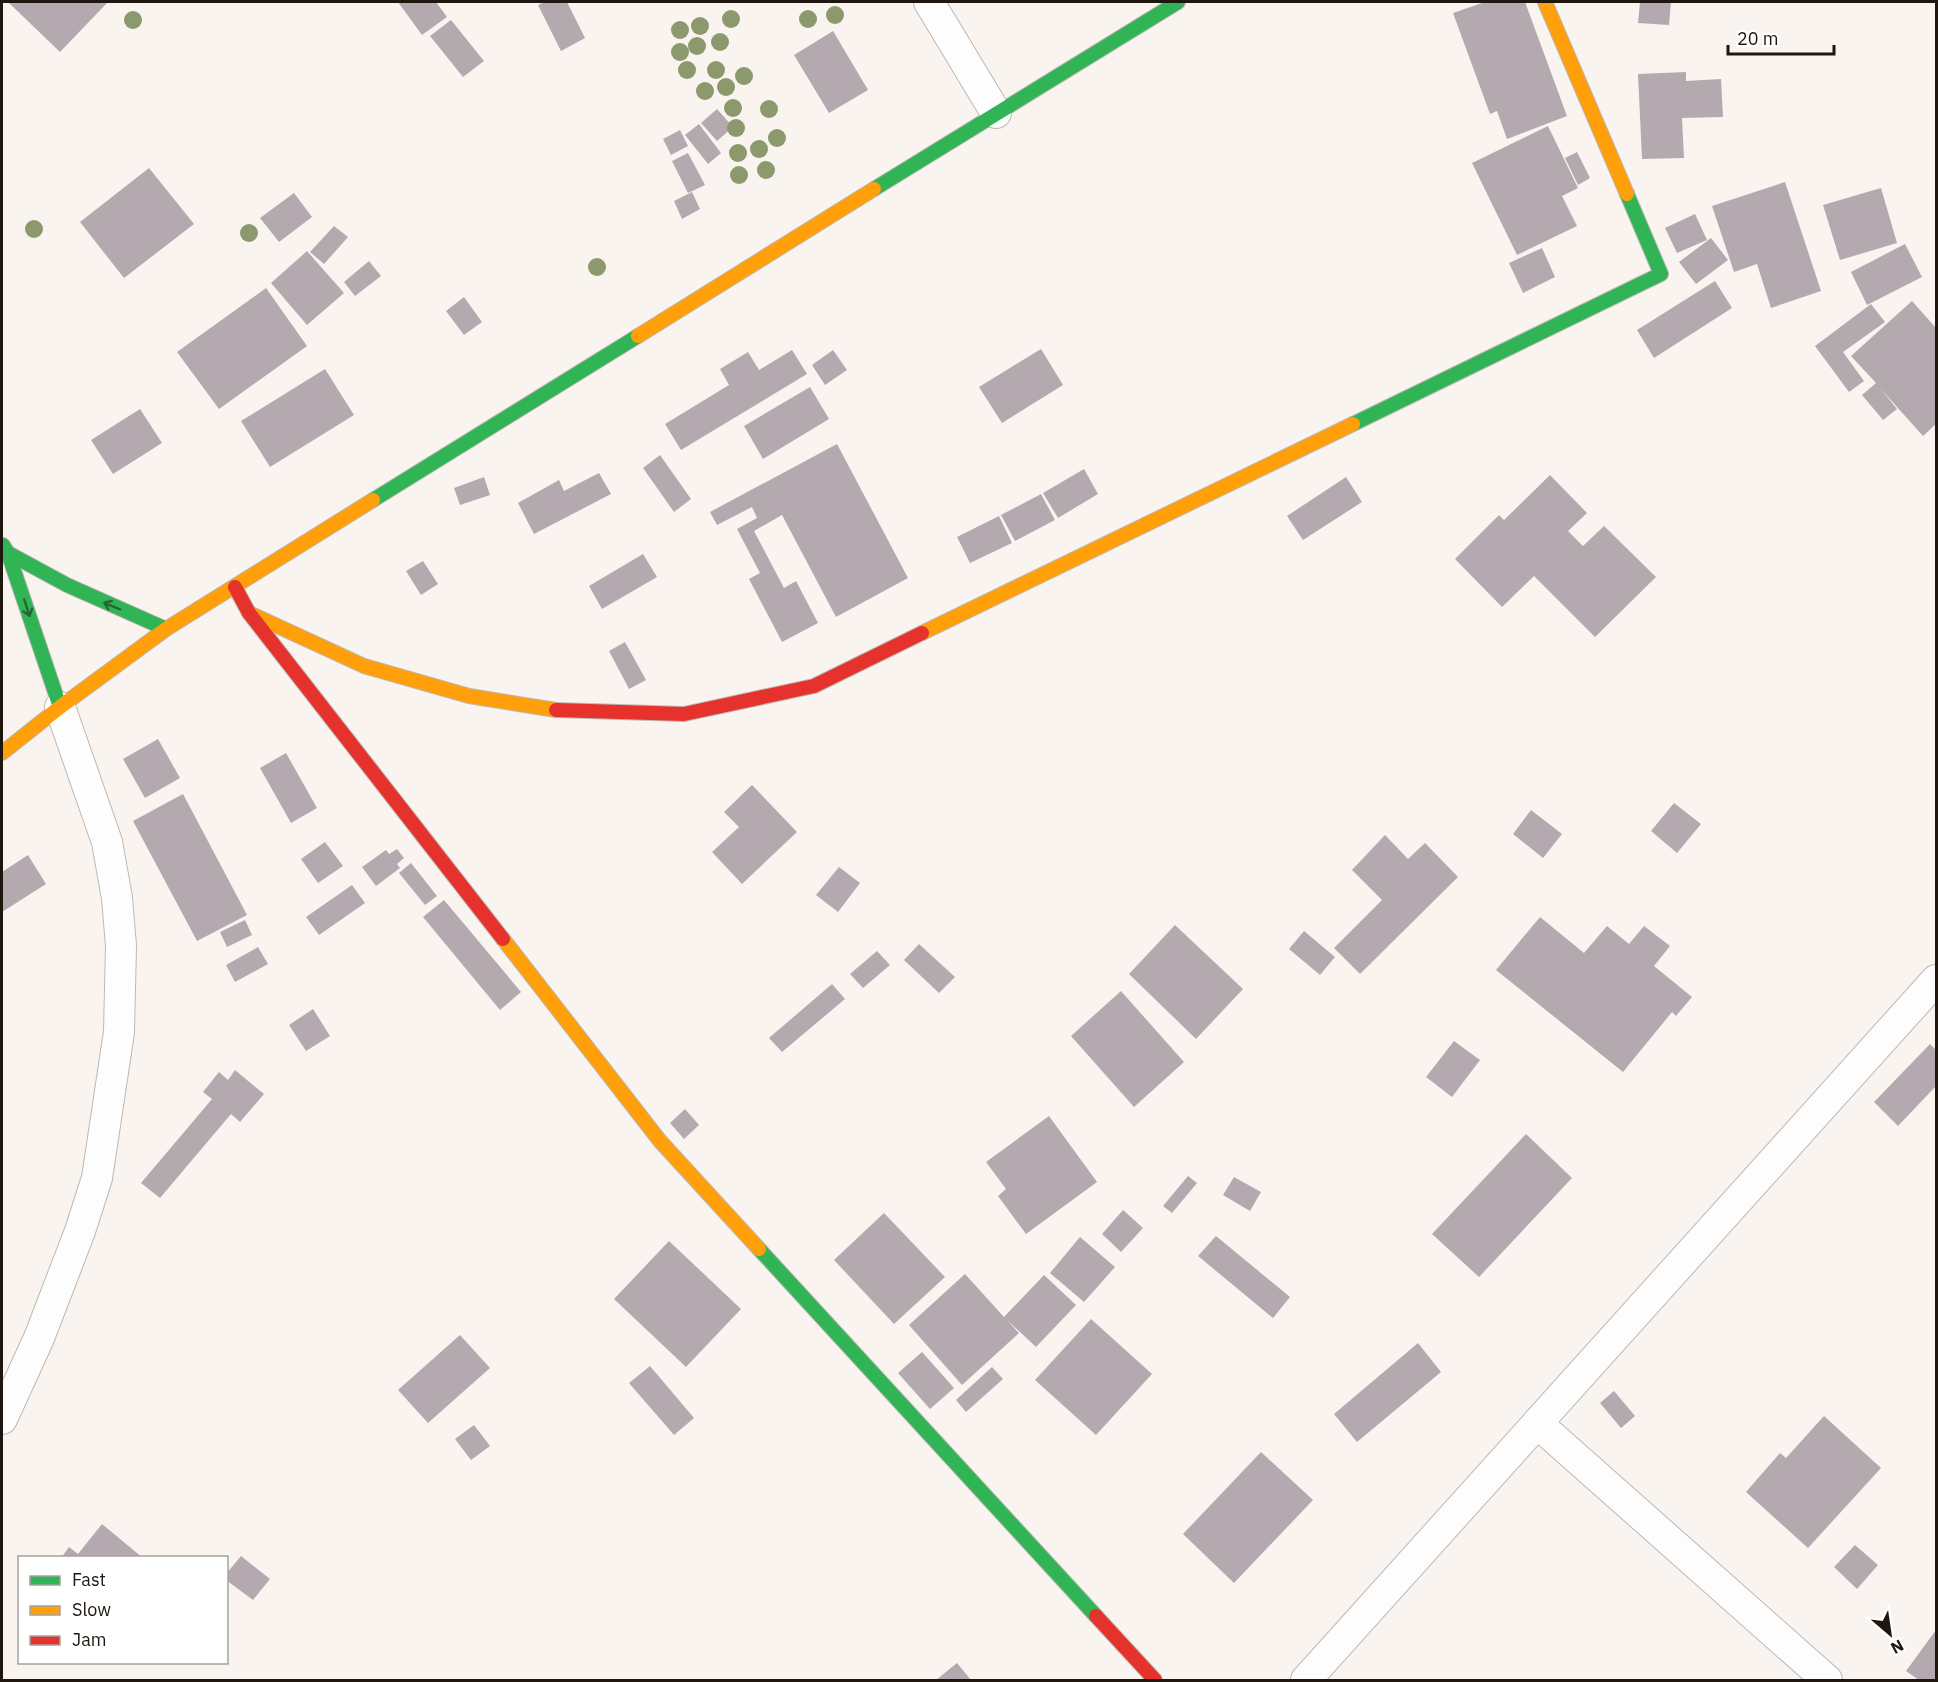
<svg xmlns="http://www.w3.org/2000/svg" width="1938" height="1682" font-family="'IBM Plex Sans',sans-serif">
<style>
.building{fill:#b5a9b0}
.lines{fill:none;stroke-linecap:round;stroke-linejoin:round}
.street-casing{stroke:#beb8b2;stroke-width:32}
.fast-casing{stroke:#beb8b2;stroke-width:16}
.slow-casing{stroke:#beb8b2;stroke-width:16}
.jam-casing{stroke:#beb8b2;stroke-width:16}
.street{stroke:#fefdfd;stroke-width:30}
.fast{stroke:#30b455;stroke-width:14}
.slow{stroke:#ff9f0a;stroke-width:14}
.jam{stroke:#e5322d;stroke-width:14}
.tree{fill:#8c996d}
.oneway{stroke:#276532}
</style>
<rect width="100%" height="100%" fill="#f9f4ef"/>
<path class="building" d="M 8,2 L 108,2 L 60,52 Z
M 398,2 L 436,2 L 447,17 L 422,35 Z
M 545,2 L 567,2 L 585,38 L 561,51 L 538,5 Z
M 1485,2 L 1525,2 L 1567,116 L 1507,139 L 1497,111 L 1490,114 L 1453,13 Z
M 1640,2 L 1671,2 L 1669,25 L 1638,23 Z
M 451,20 L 484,61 L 463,77 L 430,36 Z
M 833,31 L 868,90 L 829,113 L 794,55 Z
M 1686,72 L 1686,81 L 1721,79 L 1723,117 L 1682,118 L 1684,158 L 1642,159 L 1638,74 Z
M 717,109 L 733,127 L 717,141 L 701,123 Z
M 699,124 L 721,153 L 708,164 L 685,135 Z
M 1548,126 L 1578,188 L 1562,196 L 1577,226 L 1517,255 L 1472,163 Z
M 680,130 L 688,146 L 671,155 L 663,139 Z
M 1577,152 L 1590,178 L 1578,185 L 1565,158 Z
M 688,153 L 705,185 L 688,193 L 672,161 Z
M 149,168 L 194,224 L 124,278 L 80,222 Z
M 1785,182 L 1821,291 L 1771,308 L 1757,264 L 1734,272 L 1712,206 Z
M 1881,188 L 1897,243 L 1840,260 L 1823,205 Z
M 692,192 L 700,209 L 682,219 L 674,201 Z
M 294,193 L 312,217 L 279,242 L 260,218 Z
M 1695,214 L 1707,240 L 1677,253 L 1665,228 Z
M 334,226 L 348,237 L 324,264 L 310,252 Z
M 1711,238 L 1728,260 L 1696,284 L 1679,262 Z
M 1905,244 L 1922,277 L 1867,305 L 1851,272 Z
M 1542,248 L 1555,277 L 1523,293 L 1509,263 Z
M 307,251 L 344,293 L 307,325 L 271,283 Z
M 369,261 L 381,276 L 355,296 L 344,282 Z
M 1715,281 L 1732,308 L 1654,358 L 1637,330 Z
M 266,288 L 307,346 L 219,409 L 177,352 Z
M 464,297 L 482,322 L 464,335 L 446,311 Z
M 1912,301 L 1936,328 L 1936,424 L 1923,436 L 1880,388 L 1897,409 L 1883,420 L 1862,395 L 1876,383 L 1851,356 Z
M 1871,304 L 1885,322 L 1843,352 L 1864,381 L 1849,392 L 1815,346 Z
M 1041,349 L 1063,385 L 1002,423 L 979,387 Z
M 792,350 L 807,374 L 681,450 L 665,424 L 729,385 L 720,369 L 748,352 L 759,370 Z
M 833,350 L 847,370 L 825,385 L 812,365 Z
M 325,369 L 354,415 L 270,467 L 241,421 Z
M 810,387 L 829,419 L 763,459 L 744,426 Z
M 140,409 L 162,443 L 113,474 L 91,440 Z
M 837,444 L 908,578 L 836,617 L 782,515 L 754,531 L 784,588 L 796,581 L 818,623 L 782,642 L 749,579 L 760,573 L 737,529 L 757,518 L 752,507 L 717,525 L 710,512 Z
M 660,455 L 691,499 L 674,512 L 643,468 Z
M 1084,469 L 1098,494 L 1058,518 L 1043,493 Z
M 599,473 L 611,494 L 534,534 L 518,503 L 559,480 L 564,491 Z
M 1550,475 L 1587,513 L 1568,531 L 1583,546 L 1604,526 L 1656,577 L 1595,637 L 1534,576 L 1502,607 L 1455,559 L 1499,515 L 1504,520 Z
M 484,477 L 490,495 L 460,505 L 454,488 Z
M 1346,477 L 1362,502 L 1303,540 L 1287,516 Z
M 1041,494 L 1055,520 L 1015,541 L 1001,515 Z
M 999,516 L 1012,543 L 970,563 L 957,537 Z
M 643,554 L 657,577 L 602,609 L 589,586 Z
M 423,561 L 438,584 L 421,595 L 406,571 Z
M 625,642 L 646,680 L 629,689 L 609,651 Z
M 158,739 L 180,778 L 145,798 L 123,759 Z
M 286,753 L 317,808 L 291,823 L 260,768 Z
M 752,785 L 797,832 L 742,884 L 712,852 L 739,827 L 724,812 Z
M 183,794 L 247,915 L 197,941 L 133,821 Z
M 1674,803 L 1701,824 L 1677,853 L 1651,831 Z
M 1531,810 L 1562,834 L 1543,858 L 1513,834 Z
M 1385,835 L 1408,859 L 1425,843 L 1458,877 L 1360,974 L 1334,948 L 1382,900 L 1352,870 Z
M 325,842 L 343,866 L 318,883 L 301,859 Z
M 397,849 L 404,858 L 397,864 L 400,868 L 376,886 L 362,867 L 386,850 L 389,854 Z
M 28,855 L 46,884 L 2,912 L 2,872 Z
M 411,863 L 437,896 L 425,905 L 399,873 Z
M 839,867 L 860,883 L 838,912 L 816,895 Z
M 352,885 L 365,903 L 319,935 L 306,917 Z
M 444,900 L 521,992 L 500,1010 L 423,917 Z
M 1540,917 L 1584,953 L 1607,926 L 1629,944 L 1644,926 L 1670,946 L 1654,966 L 1692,997 L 1676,1016 L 1672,1012 L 1623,1072 L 1496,970 Z
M 245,920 L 252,935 L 227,947 L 220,932 Z
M 1175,925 L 1243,989 L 1196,1039 L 1129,974 Z
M 1304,931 L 1335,957 L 1320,975 L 1289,949 Z
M 919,944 L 955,977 L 939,993 L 904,960 Z
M 258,947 L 268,964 L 235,982 L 226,965 Z
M 877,951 L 890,965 L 863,988 L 850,974 Z
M 832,984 L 845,999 L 782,1052 L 769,1038 Z
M 1121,991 L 1184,1062 L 1134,1107 L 1071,1036 Z
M 313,1009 L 330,1036 L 306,1051 L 289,1025 Z
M 1454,1041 L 1480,1060 L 1452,1097 L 1426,1077 Z
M 1930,1044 L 1936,1050 L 1936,1086 L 1898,1126 L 1874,1102 Z
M 235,1070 L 264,1094 L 240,1122 L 231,1114 L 160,1198 L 141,1183 L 212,1099 L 203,1092 L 219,1072 L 228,1080 Z
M 685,1109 L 699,1125 L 684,1139 L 670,1123 Z
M 1049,1116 L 1097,1182 L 1026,1234 L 998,1196 L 1006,1189 L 986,1162 Z
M 1526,1134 L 1572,1178 L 1479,1277 L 1432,1234 Z
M 1188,1176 L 1197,1183 L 1172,1213 L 1163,1206 Z
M 1234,1177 L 1261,1192 L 1250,1211 L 1223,1195 Z
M 1123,1210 L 1143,1228 L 1121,1252 L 1102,1234 Z
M 884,1213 L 945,1277 L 894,1324 L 834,1260 Z
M 1216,1236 L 1290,1297 L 1273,1318 L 1198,1256 Z
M 1080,1237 L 1115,1267 L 1084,1302 L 1050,1273 Z
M 669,1241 L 741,1309 L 686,1367 L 614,1299 Z
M 965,1274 L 1004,1317 L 1044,1275 L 1076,1305 L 1036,1347 L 1006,1319 L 1019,1333 L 962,1385 L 909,1325 Z
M 1091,1319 L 1152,1374 L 1096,1435 L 1035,1380 Z
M 460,1335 L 490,1368 L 428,1423 L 398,1390 Z
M 1418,1343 L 1441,1372 L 1357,1442 L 1334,1414 Z
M 922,1352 L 954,1388 L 930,1409 L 898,1373 Z
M 650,1366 L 694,1418 L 674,1435 L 629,1383 Z
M 992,1367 L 1003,1379 L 966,1412 L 956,1400 Z
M 1614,1391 L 1635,1416 L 1621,1428 L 1600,1403 Z
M 1824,1416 L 1881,1468 L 1808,1548 L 1746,1492 L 1780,1453 L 1786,1458 Z
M 474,1425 L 490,1446 L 471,1460 L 455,1439 Z
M 1261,1452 L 1313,1500 L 1234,1583 L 1183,1534 Z
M 102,1524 L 143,1558 L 61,1558 L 69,1547 L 78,1554 Z
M 1855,1545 L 1878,1565 L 1857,1589 L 1834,1567 Z
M 241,1556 L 270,1579 L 253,1600 L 226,1580 L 226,1574 Z
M 1936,1630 L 1936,1680 L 1919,1680 L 1906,1671 Z
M 957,1663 L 971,1680 L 936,1680 Z"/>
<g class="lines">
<defs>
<path id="street" d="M 929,2 L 996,113
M 2,1419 L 39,1338 L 80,1231 L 97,1178 L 119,1032 L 121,946 L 117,898 L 107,842 L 60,707
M 1537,1423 L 1827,1680
M 1306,1680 L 1936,980"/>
<path id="fast" d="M 874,189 L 1178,2
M 1353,424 L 1661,274 L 1627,194
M 373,500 L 638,336
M 3,545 L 8,553 L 60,707
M 8,553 L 67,585 L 166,629
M 759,1249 L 1096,1616"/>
<path id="slow" d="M 1545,2 L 1627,194
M 638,336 L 874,189
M 249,613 L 364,666 L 469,696 L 556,710
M 922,633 L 1353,424
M 2,753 L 60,707 L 166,629 L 373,500
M 503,939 L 660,1141 L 759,1249"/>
<path id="jam" d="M 235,587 L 249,613 L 503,939
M 556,710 L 684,714 L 814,686 L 922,633
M 1096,1616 L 1155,1680"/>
</defs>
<use href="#street" class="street-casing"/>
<use href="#fast" class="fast-casing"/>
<use href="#slow" class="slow-casing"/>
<use href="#jam" class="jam-casing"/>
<use href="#street" class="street"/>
<use href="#fast" class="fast"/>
<use href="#slow" class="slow"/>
<use href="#jam" class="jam"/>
</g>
<g class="tree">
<circle cx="835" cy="15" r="9"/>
<circle cx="731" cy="19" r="9"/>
<circle cx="808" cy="19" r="9"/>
<circle cx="133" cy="20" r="9"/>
<circle cx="700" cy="26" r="9"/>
<circle cx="680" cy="30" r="9"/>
<circle cx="720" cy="42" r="9"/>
<circle cx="697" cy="46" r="9"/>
<circle cx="680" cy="52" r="9"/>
<circle cx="687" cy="70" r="9"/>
<circle cx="716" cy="70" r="9"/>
<circle cx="744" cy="76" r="9"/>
<circle cx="726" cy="87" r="9"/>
<circle cx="705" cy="91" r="9"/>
<circle cx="733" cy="108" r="9"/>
<circle cx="769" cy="109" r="9"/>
<circle cx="736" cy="128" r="9"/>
<circle cx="777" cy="138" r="9"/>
<circle cx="759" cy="149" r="9"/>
<circle cx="738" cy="153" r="9"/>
<circle cx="766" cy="170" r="9"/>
<circle cx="739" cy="175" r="9"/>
<circle cx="34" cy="229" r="9"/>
<circle cx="249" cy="233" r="9"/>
<circle cx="597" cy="267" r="9"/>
</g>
<defs><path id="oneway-shaft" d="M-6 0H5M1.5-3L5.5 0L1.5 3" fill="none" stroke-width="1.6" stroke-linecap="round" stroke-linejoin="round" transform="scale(1.5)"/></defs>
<g class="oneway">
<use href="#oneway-shaft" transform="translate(112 606) rotate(-157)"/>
<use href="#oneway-shaft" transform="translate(27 608) rotate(72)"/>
</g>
<rect width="1938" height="1682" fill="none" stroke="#1e160f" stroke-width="6"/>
<rect x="18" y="1556" width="210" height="108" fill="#ffffff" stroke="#a5a29f" stroke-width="1.5"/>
<rect x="30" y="1576" width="30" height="9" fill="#30b455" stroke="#a5a29f" stroke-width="1.5"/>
<text x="72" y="1586" font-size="18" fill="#1e160f">Fast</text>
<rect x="30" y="1606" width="30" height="9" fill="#ff9f0a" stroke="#a5a29f" stroke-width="1.5"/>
<text x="72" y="1616" font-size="18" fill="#1e160f">Slow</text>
<rect x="30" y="1636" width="30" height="9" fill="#e5322d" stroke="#a5a29f" stroke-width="1.5"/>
<text x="72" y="1646" font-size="18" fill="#1e160f">Jam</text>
<g transform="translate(1890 1634) rotate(151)" stroke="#ffffff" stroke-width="4.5" paint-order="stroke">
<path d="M0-4.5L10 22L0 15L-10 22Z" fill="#1e160f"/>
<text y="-9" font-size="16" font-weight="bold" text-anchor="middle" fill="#1e160f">N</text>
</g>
<path d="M1728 45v9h106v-9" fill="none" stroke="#1e160f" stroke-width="3"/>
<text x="1737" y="45" font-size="18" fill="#1e160f" stroke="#ffffff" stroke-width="4.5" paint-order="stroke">20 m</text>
</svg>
